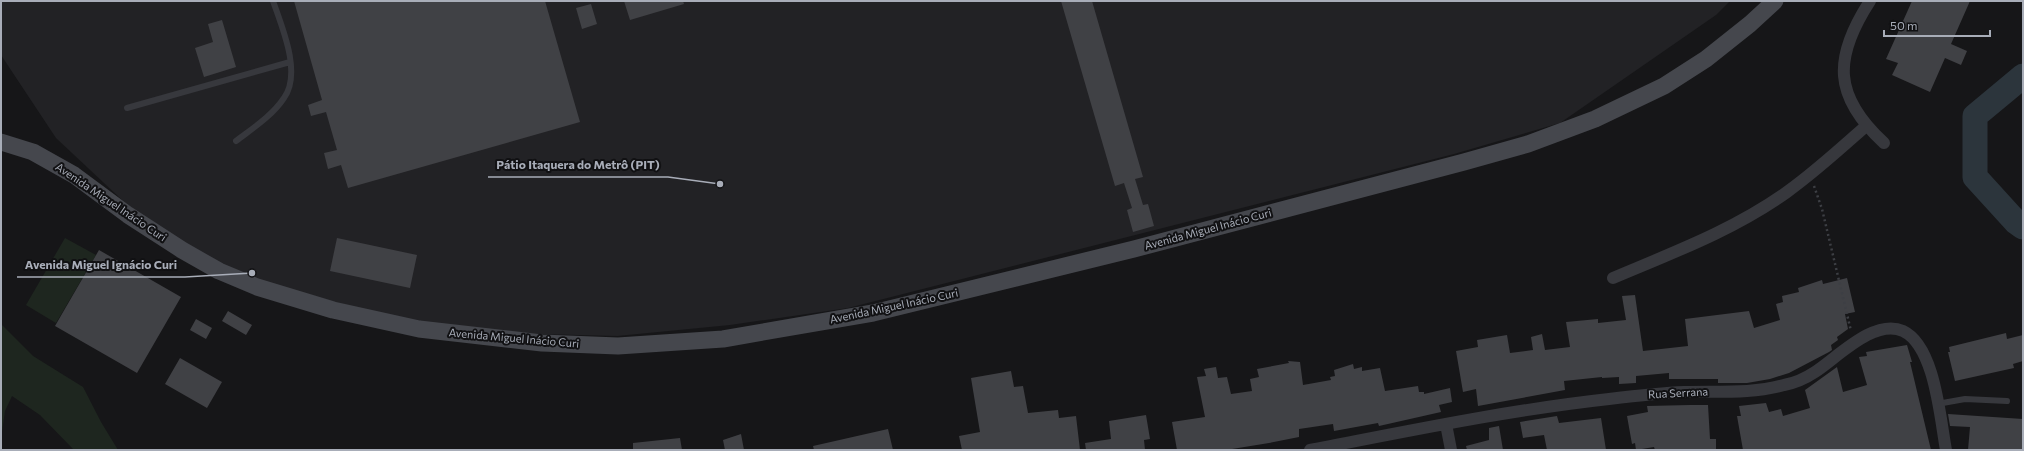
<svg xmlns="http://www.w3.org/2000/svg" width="2024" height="451" font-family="Commissioner,sans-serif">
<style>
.built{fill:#222225}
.green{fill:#1e261f}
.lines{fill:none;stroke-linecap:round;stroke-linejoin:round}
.river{stroke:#2c353c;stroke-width:25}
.building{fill:#404145}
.path{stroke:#3d3f44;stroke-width:2.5;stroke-dasharray:2 3;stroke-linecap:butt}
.lane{stroke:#37383d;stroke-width:6}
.street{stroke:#37383d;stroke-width:12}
.secondary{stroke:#45474d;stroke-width:17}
.labels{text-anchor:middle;stroke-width:4;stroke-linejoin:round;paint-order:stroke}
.street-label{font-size:11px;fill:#a8adb8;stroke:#111113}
.leader{fill:none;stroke:#a8adb8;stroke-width:1.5}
.callout-dot{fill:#a8adb8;stroke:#111113;stroke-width:1.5}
.callout-label{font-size:12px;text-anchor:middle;font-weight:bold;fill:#a8adb8;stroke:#111113;stroke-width:4;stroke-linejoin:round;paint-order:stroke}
</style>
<rect width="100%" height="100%" fill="#161618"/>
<path class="built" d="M 1,1 L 1730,1 L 1716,15 L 1560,123 L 1454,154 L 848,308 L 730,325 L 617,336 L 498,333 L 387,316 L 275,286 L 203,257 L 136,213 L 56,138 L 1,55 Z"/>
<path class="green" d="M 65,238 L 96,255 L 56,323 L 26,305 Z
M 1,324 L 33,356 L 83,387 L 101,422 L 118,450 L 74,450 L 40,415 L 12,396 L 5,411 L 1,439 Z"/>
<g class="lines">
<path class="river" d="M 2023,76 L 1975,116 L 1975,177 L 2016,222 L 2023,227"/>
</g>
<path class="building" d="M 294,1 L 545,1 L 580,122 L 348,188 L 341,165 L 328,169 L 324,153 L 337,150 L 326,112 L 311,116 L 308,105 L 322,100 Z
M 624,1 L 683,1 L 684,4 L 630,20 Z
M 1061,1 L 1092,1 L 1143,177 L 1135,179 L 1143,205 L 1148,204 L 1154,226 L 1133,232 L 1127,210 L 1132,208 L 1124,183 L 1115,186 Z
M 1912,1 L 1970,1 L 1951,44 L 1967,51 L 1961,65 L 1945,58 L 1930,92 L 1892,75 L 1898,63 L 1886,59 Z
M 591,4 L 597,24 L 582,29 L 576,8 Z
M 222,20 L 236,67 L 204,77 L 195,48 L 213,42 L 208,24 Z
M 337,238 L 417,255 L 410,288 L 330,271 Z
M 99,250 L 181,297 L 137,373 L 55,326 Z
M 1847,278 L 1855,312 L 1845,314 L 1848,329 L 1837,337 L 1838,340 L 1831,345 L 1832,350 L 1829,352 L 1789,373 L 1770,379 L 1747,383 L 1718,383 L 1718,379 L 1669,379 L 1669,373 L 1636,376 L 1636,383 L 1619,384 L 1619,377 L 1602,378 L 1602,377 L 1564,381 L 1565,390 L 1478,406 L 1476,389 L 1463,392 L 1456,351 L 1478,347 L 1477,340 L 1507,335 L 1510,353 L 1533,350 L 1531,337 L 1542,334 L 1545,350 L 1570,347 L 1566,322 L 1598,319 L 1598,323 L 1626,320 L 1622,296 L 1635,295 L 1643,351 L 1688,346 L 1685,319 L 1749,311 L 1754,328 L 1780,320 L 1776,304 L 1783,302 L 1782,296 L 1799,292 L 1798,288 L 1822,280 L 1823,284 Z
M 228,311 L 252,325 L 246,335 L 222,321 Z
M 196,319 L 212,328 L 206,339 L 190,330 Z
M 2006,333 L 2007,339 L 2023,335 L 2023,361 L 2013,364 L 2014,368 L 1955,381 L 1948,352 L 1950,352 L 1949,347 Z
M 1907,345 L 1912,362 L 1910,362 L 1931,450 L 1743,450 L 1737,416 L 1741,416 L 1739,406 L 1766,403 L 1769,412 L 1781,409 L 1783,416 L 1810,408 L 1805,390 L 1837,367 L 1843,392 L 1867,385 L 1859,357 L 1867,356 L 1866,352 Z
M 180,358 L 222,382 L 207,408 L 165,384 Z
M 1288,361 L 1300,362 L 1303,385 L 1331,380 L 1330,377 L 1335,376 L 1334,370 L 1353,364 L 1354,369 L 1362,367 L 1362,371 L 1380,368 L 1385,391 L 1418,386 L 1419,392 L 1424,392 L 1424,394 L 1450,388 L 1452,402 L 1439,405 L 1441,412 L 1379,426 L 1378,423 L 1334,431 L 1333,424 L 1299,429 L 1299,437 L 1269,443 L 1226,450 L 1177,450 L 1172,422 L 1205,417 L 1197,377 L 1206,376 L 1204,369 L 1216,367 L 1218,378 L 1227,377 L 1231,394 L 1252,391 L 1250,379 L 1259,377 L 1257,369 L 1289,363 Z
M 1011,371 L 1014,387 L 1023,386 L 1028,413 L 1058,410 L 1059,418 L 1076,416 L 1080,450 L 962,450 L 959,436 L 980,432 L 971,378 Z
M 1690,405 L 1708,405 L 1710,439 L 1716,439 L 1716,450 L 1655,450 L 1654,447 L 1636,450 L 1635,443 L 1632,444 L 1627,416 L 1648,412 L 1647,406 Z
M 1948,414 L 2023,419 L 2023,450 L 1968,450 L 1970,427 L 1950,426 Z
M 1146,415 L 1150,439 L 1144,440 L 1145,450 L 1086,450 L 1085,443 L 1111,439 L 1109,421 Z
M 1557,416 L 1559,423 L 1601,418 L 1606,450 L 1547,450 L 1544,435 L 1523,438 L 1520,422 Z
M 1499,426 L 1503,450 L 1467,450 L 1466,446 L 1489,440 L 1489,428 Z
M 888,429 L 893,450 L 814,450 L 813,446 Z
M 741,434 L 744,450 L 725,450 L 723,440 Z
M 680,438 L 682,450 L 633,450 L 633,443 Z"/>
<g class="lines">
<path class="path" d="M 1814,186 L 1822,209 L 1851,331"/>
<path class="lane" d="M 127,108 L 290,62
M 236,141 C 253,128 272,116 284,98 C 302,73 282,27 273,1
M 1937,404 L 1965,399 L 2007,401"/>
<path class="street" d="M 1870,1 C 1833,58 1833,96 1884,143
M 1613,278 C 1672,253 1734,230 1787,192 C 1815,172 1840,149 1866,126
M 1446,424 L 1451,450
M 1310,450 C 1409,431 1509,410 1609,399 C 1634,396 1659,393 1684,392 C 1717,391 1752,394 1784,385 C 1795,383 1806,378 1815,372 C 1837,358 1874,318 1903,331 C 1935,346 1940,418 1946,450"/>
<path class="secondary" d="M 1,142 L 33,152 L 74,175 L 128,215 L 182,250 L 219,271 L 257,287 L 333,310 L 419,329 L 542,343 L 618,346 L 723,339 L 873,313 L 1134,249 L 1464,162 L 1528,144 L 1595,119 L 1664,86 L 1706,59 L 1750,24 L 1775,1"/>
</g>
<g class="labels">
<g class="street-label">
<text transform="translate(111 202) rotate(34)" y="4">Avenida Miguel Inácio Curi</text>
<text transform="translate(1208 229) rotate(-15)" y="4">Avenida Miguel Inácio Curi</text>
<text transform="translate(894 306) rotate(-12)" y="4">Avenida Miguel Inácio Curi</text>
<text transform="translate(514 338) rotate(5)" y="4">Avenida Miguel Inácio Curi</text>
<text transform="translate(1678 393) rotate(-3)" y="4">Rua Serrana</text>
</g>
</g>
<path class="leader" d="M720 184L668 177H488M252 273L185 277H17"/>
<g class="callout-dot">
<circle cx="720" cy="184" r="4"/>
<circle cx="252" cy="273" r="4"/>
</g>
<g class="callout-label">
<text x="578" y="169">Pátio Itaquera do Metrô (PIT)</text>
<text x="101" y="269">Avenida Miguel Ignácio Curi</text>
</g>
<rect width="2024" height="451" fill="none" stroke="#a8adb8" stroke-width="4"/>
<path d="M1884 30v6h106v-6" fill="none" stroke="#a8adb8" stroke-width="2"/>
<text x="1890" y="30" font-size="12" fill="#a8adb8" stroke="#111113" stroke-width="3" paint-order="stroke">50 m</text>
</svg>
